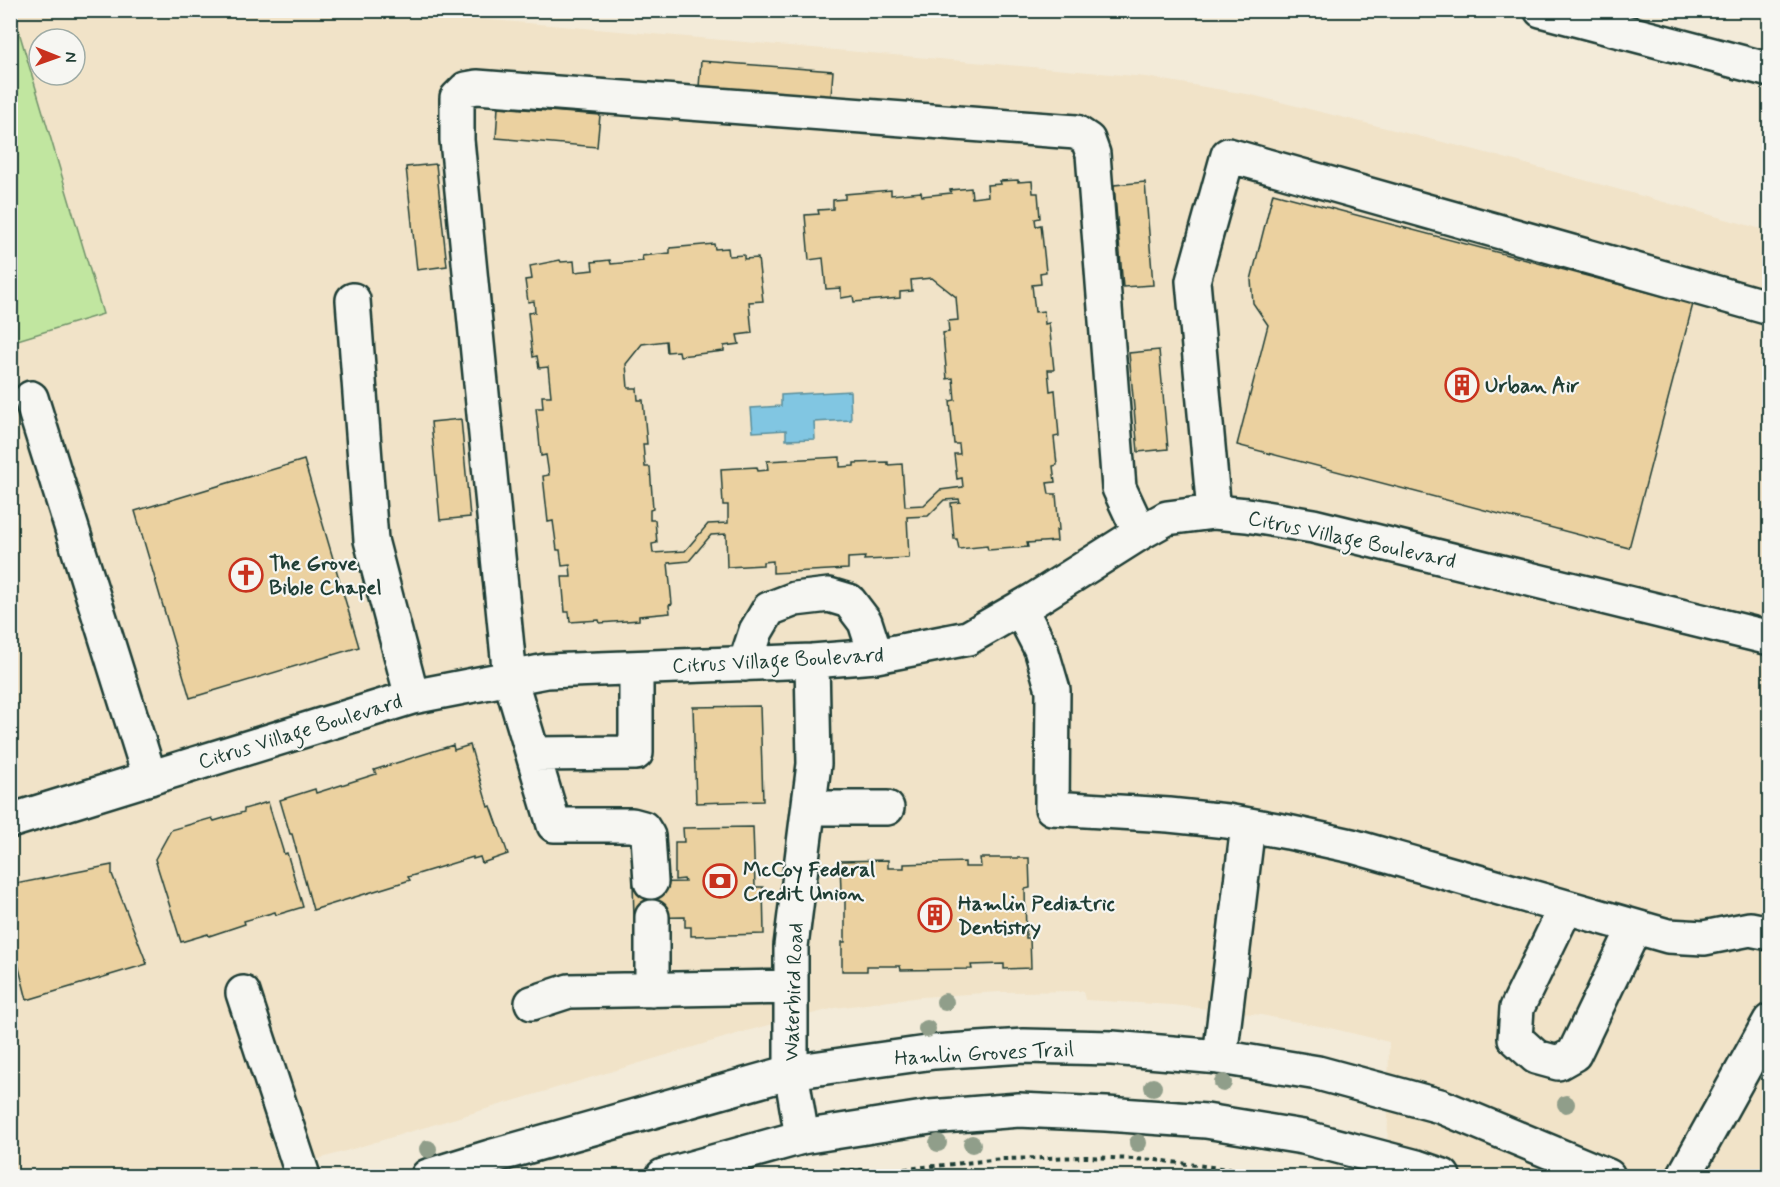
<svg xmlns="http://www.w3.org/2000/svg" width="1780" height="1187" font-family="Mynerve,sans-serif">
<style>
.built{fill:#f1e3c8;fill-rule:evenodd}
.green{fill:#c1e6a0;stroke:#70926a;stroke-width:1.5}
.water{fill:#81c6e2;stroke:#5a8f9c;stroke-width:1.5}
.building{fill:#ebd1a0;stroke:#1f3d34;stroke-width:1.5}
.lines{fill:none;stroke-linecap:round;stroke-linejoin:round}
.minor-casing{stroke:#1f3d34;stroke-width:38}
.major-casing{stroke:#1f3d34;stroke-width:38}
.highway-casing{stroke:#1f3d34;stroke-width:38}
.path{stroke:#1f3d34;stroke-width:4;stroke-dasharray:4.5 4.5;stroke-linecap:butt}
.minor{stroke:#f6f6f2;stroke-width:33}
.major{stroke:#f6f6f2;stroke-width:33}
.highway{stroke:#f6f6f2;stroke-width:33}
.tree{fill:#909e8a}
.labels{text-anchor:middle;stroke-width:4.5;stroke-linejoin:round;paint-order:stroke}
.poi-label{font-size:21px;font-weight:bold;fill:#1f3d34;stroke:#f6f6f2;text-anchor:start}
.street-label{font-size:21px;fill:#1f3d34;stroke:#f6f6f2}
</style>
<rect width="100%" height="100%" fill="#f3ebd9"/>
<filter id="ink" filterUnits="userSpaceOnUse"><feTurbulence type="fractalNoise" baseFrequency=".0167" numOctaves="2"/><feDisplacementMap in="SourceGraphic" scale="12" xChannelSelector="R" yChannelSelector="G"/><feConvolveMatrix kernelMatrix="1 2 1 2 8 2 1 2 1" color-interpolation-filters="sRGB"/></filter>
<g filter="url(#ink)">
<path class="built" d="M 10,11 L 389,11 L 1146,77 L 1252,95 L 1475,150 L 1769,231 L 1769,1176 L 1387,1176 L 1389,1042 L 1330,1028 L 1261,1015 L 1173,1005 L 1085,1000 L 1083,991 L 1000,992 L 921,997 L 835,1008 L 750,1030 L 262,1176 L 11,1176 ZM 39,39 L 75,39 L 75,75 L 39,75 Z"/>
<path class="green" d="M 17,25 L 103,314 L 11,342 L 10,27 Z"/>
<path class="water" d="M 850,391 L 851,420 L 814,422 L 815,439 L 786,440 L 786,430 L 753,432 L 751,408 L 781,406 L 781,395 Z"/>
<path class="building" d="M 701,61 L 833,71 L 831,97 L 699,87 Z
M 498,107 L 600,115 L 597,147 L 496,138 Z
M 436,164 L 447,266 L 417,270 L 406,167 Z
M 1018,180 L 1018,182 L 1032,181 L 1033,193 L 1038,193 L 1040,218 L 1035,219 L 1036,226 L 1041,225 L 1046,272 L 1040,273 L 1041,284 L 1032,285 L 1035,312 L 1044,311 L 1045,324 L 1049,323 L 1054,370 L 1048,370 L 1050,391 L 1055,390 L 1059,436 L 1054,437 L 1057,465 L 1053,466 L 1055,482 L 1047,483 L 1049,494 L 1056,494 L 1059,530 L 1056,530 L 1057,541 L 1027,543 L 1028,547 L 988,550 L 987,546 L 959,549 L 957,539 L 954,539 L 951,503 L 960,502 L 959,499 L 944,500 L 928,516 L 907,517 L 909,558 L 864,560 L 865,557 L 848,558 L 848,569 L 773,573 L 773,561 L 763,562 L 763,565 L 727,567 L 726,534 L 711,535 L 689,561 L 668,563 L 672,604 L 669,605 L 670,613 L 639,616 L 639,620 L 600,623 L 599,620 L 570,622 L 569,612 L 565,612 L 562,577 L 571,577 L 570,565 L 562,566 L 560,550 L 557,550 L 553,521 L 548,522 L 543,476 L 549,475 L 546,455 L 541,456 L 536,408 L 543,408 L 542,396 L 551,396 L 548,367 L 539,368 L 537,356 L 533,357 L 528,313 L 535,312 L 534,301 L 528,302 L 525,280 L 532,279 L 530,266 L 560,260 L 561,262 L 574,261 L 575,272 L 593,270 L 592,262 L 610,260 L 611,264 L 643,261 L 642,256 L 670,253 L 670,248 L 714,244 L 715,249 L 728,248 L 729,256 L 744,255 L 744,259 L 758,258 L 763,301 L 749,302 L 752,333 L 737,335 L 739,344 L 724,346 L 724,351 L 680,356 L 679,351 L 667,352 L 666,341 L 642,344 L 626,364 L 628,388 L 637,388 L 638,400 L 643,400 L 647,444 L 643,444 L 645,467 L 650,467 L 653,509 L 650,510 L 650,520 L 655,520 L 657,543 L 652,544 L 653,553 L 685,551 L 708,524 L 728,523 L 728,505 L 723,505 L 721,469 L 757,467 L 758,471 L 768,470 L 767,461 L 840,457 L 840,467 L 854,466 L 854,463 L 888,462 L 888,465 L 902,464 L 905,506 L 924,505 L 940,490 L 963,487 L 962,478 L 957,479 L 954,454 L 960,454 L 959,444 L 954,444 L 950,401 L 955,400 L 953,378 L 947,379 L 943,333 L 949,332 L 948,321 L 958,320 L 956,297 L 932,278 L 911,280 L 912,291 L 900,292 L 900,298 L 854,302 L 853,296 L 841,298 L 841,288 L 826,289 L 823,258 L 809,260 L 805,215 L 819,214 L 818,210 L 833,209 L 833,200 L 845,199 L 845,194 L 891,190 L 891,195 L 921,192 L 922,196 L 951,193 L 950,190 L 971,188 L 972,198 L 988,196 L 987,185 L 1001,184 L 1000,181 Z
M 1145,182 L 1153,285 L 1123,287 L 1114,185 Z
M 1273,193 L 1693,304 L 1629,548 L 1237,445 L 1268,325 L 1253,303 L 1251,280 Z
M 1159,350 L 1168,449 L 1138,452 L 1129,353 Z
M 461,419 L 470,517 L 440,520 L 431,422 Z
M 304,460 L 359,647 L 190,698 L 135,511 Z
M 760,706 L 763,801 L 696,803 L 693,707 Z
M 453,745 L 454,750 L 470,745 L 488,807 L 491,806 L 508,854 L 482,863 L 480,857 L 473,859 L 473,857 L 408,877 L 410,880 L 313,910 L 292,834 L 290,834 L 280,800 L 315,789 L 316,793 L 376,774 L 374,770 Z
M 268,802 L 284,854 L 287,853 L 303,907 L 276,915 L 275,912 L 244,921 L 245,924 L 209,936 L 208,934 L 181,942 L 155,859 L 171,830 L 212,818 L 214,821 L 244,812 L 244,809 Z
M 753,827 L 755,887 L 763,887 L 764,934 L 691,936 L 691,927 L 685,927 L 685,917 L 634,918 L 633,883 L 685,882 L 684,879 L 675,880 L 675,842 L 684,842 L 683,828 Z
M 980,858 L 1029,858 L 1030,888 L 1025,889 L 1026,938 L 1030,938 L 1031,968 L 1004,969 L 1004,964 L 971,965 L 972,969 L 901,970 L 900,966 L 867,966 L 867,971 L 842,971 L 842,942 L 845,942 L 845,892 L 841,892 L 840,861 L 888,860 L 888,868 L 904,868 L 904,864 L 965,862 L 965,867 L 981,867 Z
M 112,865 L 112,874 L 147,964 L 27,1000 L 10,932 L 10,885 Z"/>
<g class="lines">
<defs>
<path id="minor" d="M 353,300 L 371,540 L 412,697
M 31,398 L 150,778
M 1214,512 L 1193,281 L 1228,155 L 1770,308
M 1020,608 L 1041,649 L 1053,690 L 1052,808 L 1169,815 L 1227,821 L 1288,832 L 1352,846 L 1668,936 L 1704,938 L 1750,929 L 1770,933
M 745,664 L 756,631 L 769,609 L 795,599 L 829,595 L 849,601 L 865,622 L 876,656
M 533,754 L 636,753 L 636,668
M 809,808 L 887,808
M 10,821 L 412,697 L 546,671 L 812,661 L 876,656 L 968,638 L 1034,600 L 1140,533 L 1167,518 L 1214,512 L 1247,515 L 1313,526 L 1770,638
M 651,882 L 648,836 L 643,828 L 632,825 L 554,825 L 510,678 L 457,140 L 457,98 L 466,89 L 477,87 L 1076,132 L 1088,140 L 1093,154 L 1119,488 L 1140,533
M 1566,907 L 1517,1008 L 1515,1038 L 1536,1057 L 1558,1063 L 1574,1054 L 1635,927
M 652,917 L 652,990
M 243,993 L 303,1176
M 532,1003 L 569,991 L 791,987
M 1220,1057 L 1248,825
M 802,1137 L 791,1072 L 791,946 L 814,764 L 812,661
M 1684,1176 L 1770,1021"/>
<path id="major" d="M 428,1176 L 490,1157 L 791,1072 L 934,1052 L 1024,1046 L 1112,1048 L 1220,1057 L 1318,1073 L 1440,1106 L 1608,1176
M 663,1176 L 802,1137 L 930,1117 L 1019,1110 L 1106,1114 L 1206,1121 L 1303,1137 L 1417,1167 L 1443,1176"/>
<path id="highway" d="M 1541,10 L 1770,70"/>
</defs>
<use href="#minor" class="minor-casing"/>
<use href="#major" class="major-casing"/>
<use href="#highway" class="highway-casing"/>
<path class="path" d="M 788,1176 L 813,1170 L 896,1170 L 1002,1159 L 1088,1157 L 1156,1160 L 1251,1172 L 1277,1176"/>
<use href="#minor" class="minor"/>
<use href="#major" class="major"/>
<use href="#highway" class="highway"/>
</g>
<g class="tree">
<circle cx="945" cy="1002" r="9"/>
<circle cx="927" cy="1029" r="9"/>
<circle cx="1223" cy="1083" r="9"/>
<circle cx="1153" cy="1087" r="9"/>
<circle cx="1566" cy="1104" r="9"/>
<circle cx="938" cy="1143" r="9"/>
<circle cx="1138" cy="1143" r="9"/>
<circle cx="972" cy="1144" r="9"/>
<circle cx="428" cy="1149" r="9"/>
</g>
</g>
<defs>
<symbol id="building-ring" viewBox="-11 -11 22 22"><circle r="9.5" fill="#f6f6f2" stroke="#c8321e" stroke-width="1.5"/><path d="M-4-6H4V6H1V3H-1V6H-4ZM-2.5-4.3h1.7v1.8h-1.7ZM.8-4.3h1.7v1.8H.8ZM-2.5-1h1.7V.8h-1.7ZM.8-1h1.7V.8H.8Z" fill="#c8321e"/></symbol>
<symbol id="church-ring" viewBox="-11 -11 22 22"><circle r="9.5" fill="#f6f6f2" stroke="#c8321e" stroke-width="1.5"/><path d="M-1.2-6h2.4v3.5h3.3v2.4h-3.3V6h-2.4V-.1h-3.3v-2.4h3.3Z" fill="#c8321e"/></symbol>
<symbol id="bank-ring" viewBox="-11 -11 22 22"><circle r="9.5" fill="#f6f6f2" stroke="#c8321e" stroke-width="1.5"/><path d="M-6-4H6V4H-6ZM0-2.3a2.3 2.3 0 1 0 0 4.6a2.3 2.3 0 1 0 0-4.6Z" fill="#c8321e"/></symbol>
</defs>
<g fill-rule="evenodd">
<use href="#building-ring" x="1443" y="366" width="38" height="38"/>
<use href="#church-ring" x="227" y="556" width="38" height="38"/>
<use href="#bank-ring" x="701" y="862" width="38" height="38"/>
<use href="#building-ring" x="916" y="896" width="38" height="38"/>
</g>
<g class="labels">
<g class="poi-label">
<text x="1485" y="392">Urban Air</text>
<text x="269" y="570">The Grove<tspan x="269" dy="24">Bible Chapel</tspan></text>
<text x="743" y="876">McCoy Federal<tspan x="743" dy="24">Credit Union</tspan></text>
<text x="958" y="910">Hamlin Pediatric<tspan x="958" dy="24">Dentistry</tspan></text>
</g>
<g class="street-label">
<text transform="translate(1352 539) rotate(12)" y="7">Citrus Village Boulevard</text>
<text transform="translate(778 660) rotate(-3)" y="7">Citrus Village Boulevard</text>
<text transform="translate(300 731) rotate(-17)" y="7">Citrus Village Boulevard</text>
<text transform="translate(793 992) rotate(-88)" y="7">Waterbird Road</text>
<text transform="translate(984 1053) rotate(-3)" y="7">Hamlin Groves Trail</text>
</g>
</g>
<rect width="1780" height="1187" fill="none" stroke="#f6f6f2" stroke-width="36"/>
<rect x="18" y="18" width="1744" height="1151" fill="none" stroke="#1f3d34" stroke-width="2" filter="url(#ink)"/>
<g transform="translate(57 57) rotate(91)"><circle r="28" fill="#f6f6f2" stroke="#a0aca6" stroke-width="1.5"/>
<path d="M0-4.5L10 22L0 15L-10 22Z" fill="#c8321e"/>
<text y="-9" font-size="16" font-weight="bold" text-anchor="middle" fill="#1f3d34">N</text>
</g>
</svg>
